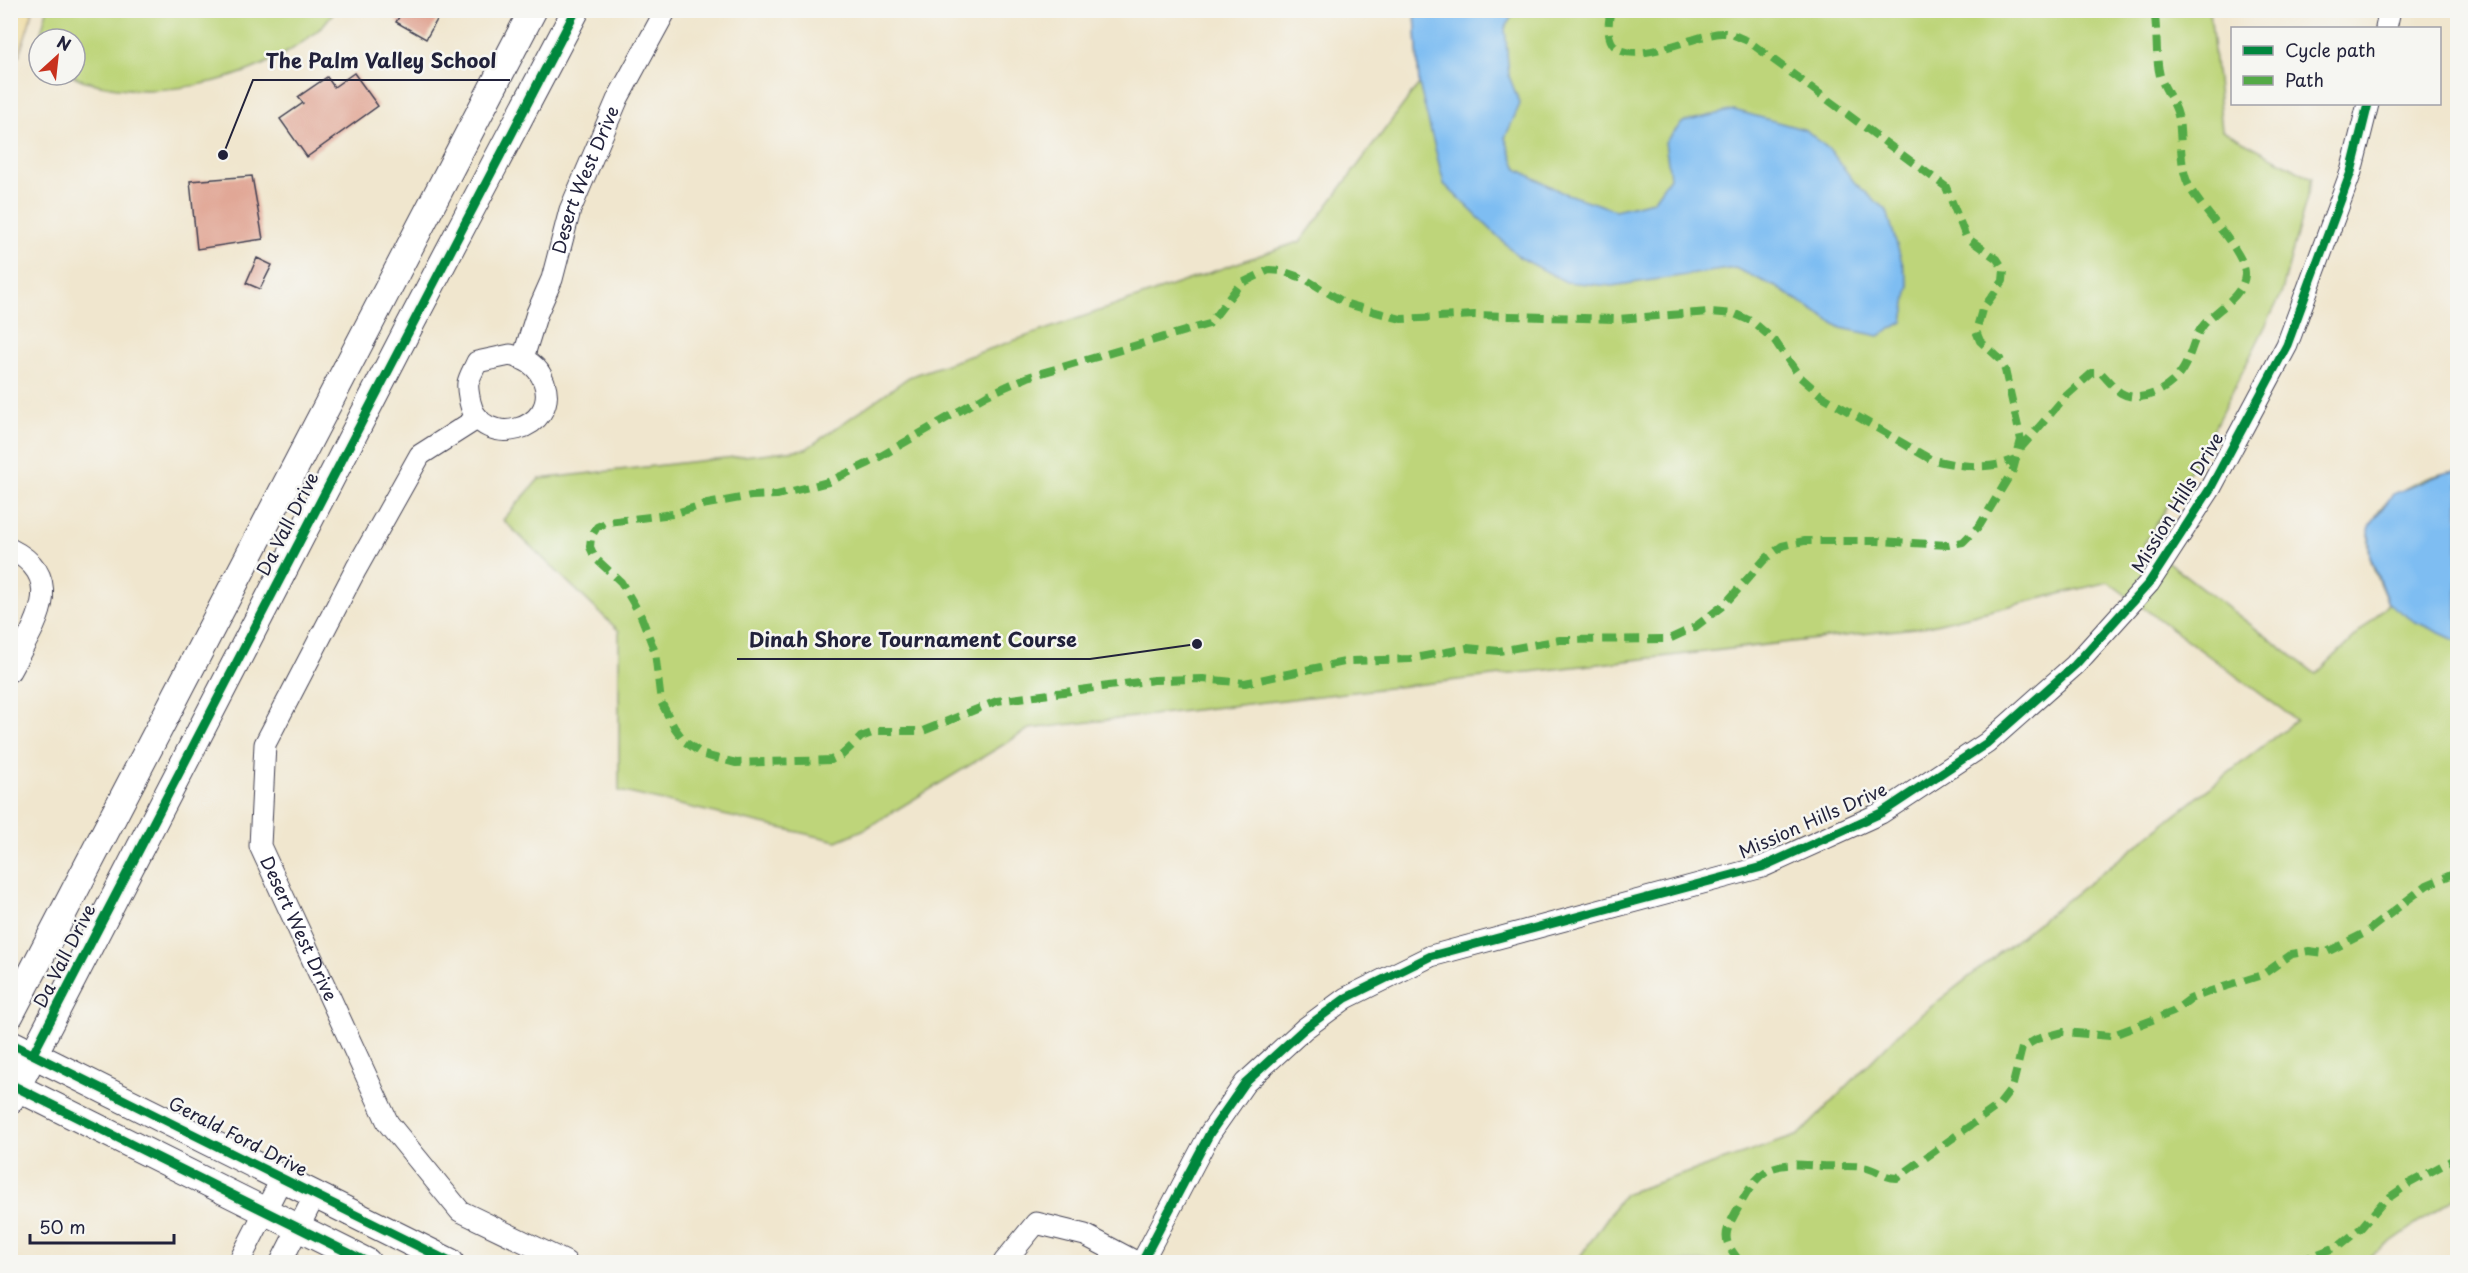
<svg xmlns="http://www.w3.org/2000/svg" width="2468" height="1273" font-family="'Playpen Sans',sans-serif">
<style>
.green{fill:#bed57a;stroke:#707c5a;stroke-width:1.5}
.sand{fill:#eeda9e;stroke:#887e6c;stroke-width:1.5}
.water{fill:#7ebdf2;stroke:#507096;stroke-width:1.5}
.building{fill:#e1a796}
.lines{fill:none;stroke-linecap:round;stroke-linejoin:round}
.minor-casing{stroke:#413f51;stroke-width:23}
.major-casing{stroke:#413f51;stroke-width:29}
.minor{stroke:#fff;stroke-width:21}
.major{stroke:#fff;stroke-width:27}
.quiet{stroke:#53aa46;stroke-width:8;stroke-dasharray:15 8;stroke-linecap:butt}
.cycleway-casing{stroke:#f6f6f2;stroke-width:13}
.cycleway{stroke:#00873e;stroke-width:9}
.labels{text-anchor:middle;stroke-width:5;stroke-linejoin:round;paint-order:stroke}
.street-label{font-size:18px;fill:#22223b;stroke:#f6f6f2}
.leader{fill:none;stroke:#22223b;stroke-width:2}
.callout-dot{fill:#22223b;stroke:#f6f6f2;stroke-width:2}
.callout-label{font-size:20px;text-anchor:middle;font-weight:bold;fill:#22223b;stroke:#f6f6f2;stroke-width:5;stroke-linejoin:round;paint-order:stroke}
</style>
<rect width="100%" height="100%" fill="#f6f6f2"/>
<filter id="ink" filterUnits="userSpaceOnUse"><feTurbulence type="fractalNoise" baseFrequency=".0167" numOctaves="2"/><feDisplacementMap in="SourceGraphic" scale="12" xChannelSelector="R" yChannelSelector="G"/><feConvolveMatrix kernelMatrix="1 2 1 2 8 2 1 2 1" color-interpolation-filters="sRGB"/></filter>
<filter id="wash" filterUnits="userSpaceOnUse"><feTurbulence type="fractalNoise" baseFrequency=".008" numOctaves="4" result="noise"/><feDisplacementMap in="SourceGraphic" scale="24" xChannelSelector="R" yChannelSelector="G"/><feGaussianBlur stdDeviation="1.35" result="paint"/><feColorMatrix in="noise" values="0 0 0 0 0 0 0 0 0 0 0 0 0 0 0 0 0 1.4 0 .05"/><feComposite in="paint" operator="in"/></filter>
<g filter="url(#wash)">
<rect width="100%" height="100%" fill="#f0e6ce"/>
<path class="green" d="M 47,10 L 335,10 L 335,11 C 329,17 324,26 317,31 C 257,83 142,108 70,75 L 75,75 L 75,39 L 39,39 L 39,61 L 34,59 Z
M 1415,11 L 2210,11 L 2222,130 L 2312,178 L 2281,295 L 2206,444 L 2144,544 L 2316,674 L 2388,604 C 2382,588 2373,572 2370,556 C 2359,505 2414,477 2457,471 L 2457,1196 L 2362,1262 L 1576,1262 L 1624,1194 L 1799,1135 L 1904,1028 L 2296,720 L 2108,582 L 1923,627 L 1029,729 L 865,829 L 837,841 L 619,791 L 619,631 L 503,520 L 539,479 L 806,449 L 909,377 L 1301,241 L 1419,84 Z"/>
<path class="sand" d="M 11,10 L 33,11 L 19,56 L 11,51 Z"/>
<path class="water" d="M 1415,11 L 1515,11 L 1505,28 L 1509,76 L 1520,104 L 1505,138 L 1517,169 L 1561,192 L 1615,210 L 1653,201 L 1670,177 L 1665,142 L 1683,122 L 1734,110 L 1806,130 L 1831,151 L 1855,183 L 1887,211 L 1909,286 L 1903,322 L 1879,336 L 1841,328 L 1778,288 L 1735,268 L 1612,286 L 1566,282 L 1519,257 L 1444,184 L 1419,84 Z
M 2457,471 L 2458,471 L 2457,641 L 2414,621 L 2388,603 L 2370,556 L 2369,526 L 2393,494 L 2445,473 Z"/>
<g id="blocks">
<path class="building" d="M 403,10 L 424,10 L 438,18 L 426,39 L 396,22 Z
M 354,73 L 378,106 L 307,157 L 280,119 L 303,103 L 298,97 L 327,77 L 334,87 Z
M 252,176 L 263,239 L 197,249 L 190,181 Z
M 257,258 L 272,265 L 260,289 L 246,283 Z"/>
</g>
</g>
<g filter="url(#ink)">
<use href="#blocks" fill-opacity="0" stroke="#413f51" stroke-width="1.5"/>
<g class="lines">
<defs>
<g id="minor">
<path d="M 2386,28 L 2390,10"/>
<path d="M 510,355 C 526,359 538,365 544,382 C 561,430 481,452 470,402 C 469,396 467,389 468,383 C 469,377 474,369 477,362 Z"/>
<path id="s1" d="M 523,358 L 537,313 L 552,279 L 570,210 L 618,98 L 666,10"/>
<path id="s2" d="M 478,418 L 420,455 L 356,569 L 265,744 L 260,846 L 388,1123 L 460,1211 L 566,1262"/>
<path d="M 10,549 C 71,579 32,629 10,671"/>
<path d="M 239,1262 L 282,1178"/>
<path d="M 281,1262 L 315,1195"/>
<path d="M 1004,1262 L 1036,1223 L 1085,1235 L 1136,1262"/>
<path d="M 1142,1262 L 1210,1133 L 1245,1083 L 1304,1029 L 1346,998 L 1431,956 L 1762,867 L 1881,813 L 1987,743 L 2075,665 L 2149,583 L 2210,489 L 2287,345 L 2351,172 L 2368,104"/>
</g>
<path id="major" d="M 10,1015 L 533,10
M 10,1043 L 450,1262
M 10,1084 L 367,1262
M 10,1100 L 409,327 L 576,10"/>
</defs>
<use href="#minor" class="minor-casing"/>
<use href="#major" class="major-casing"/>
<use href="#minor" class="minor"/>
<use href="#major" class="major"/>
<path class="quiet" d="M 1611,10 C 1592,89 1688,35 1721,33 C 1729,32 1740,38 1748,41 L 1946,187 L 1966,237 L 1997,259 L 2004,270 L 2003,281 L 1982,310 L 1976,331 L 1980,341 L 2000,359 L 2005,370 L 2021,440 L 2013,470 L 1980,525 L 1963,542 L 1948,545 L 1878,541 L 1804,541 L 1782,546 L 1765,559 L 1725,604 L 1695,627 L 1669,639 L 1560,640 L 1499,651 L 1467,648 L 1410,659 L 1349,661 L 1245,683 L 1203,679 L 1154,680 L 997,701 L 923,731 L 877,731 L 861,737 L 842,755 L 831,760 L 736,763 L 704,755 L 685,742 L 674,727 L 661,702 L 655,652 L 641,616 L 621,582 L 595,558 L 590,547 L 591,537 L 597,527 L 608,522 L 673,514 L 702,505 L 751,496 L 777,495 L 828,482 L 869,463 L 987,395 L 1028,377 L 1209,324 L 1240,284 L 1269,270 L 1282,271 L 1305,279 L 1347,304 L 1401,319 L 1475,315 L 1617,319 L 1710,312 L 1735,314 L 1753,322 L 1775,341 L 1799,376 L 1822,396 L 1930,459 C 1955,466 1991,471 2015,459
M 2020,449 L 2066,396 L 2092,373 L 2101,373 C 2107,379 2114,388 2121,393 C 2142,405 2172,388 2183,369 C 2191,356 2193,339 2202,327 C 2214,310 2243,298 2245,275 C 2247,254 2202,210 2190,188 C 2179,168 2182,142 2179,120 C 2177,105 2166,92 2161,79 C 2155,62 2158,31 2154,10
M 1740,1262 C 1723,1239 1722,1237 1737,1210 C 1762,1164 1771,1162 1821,1166 C 1835,1167 1849,1165 1863,1167 C 1876,1169 1884,1178 1897,1178 L 1999,1105 L 2012,1088 L 2022,1048 L 2037,1039 L 2063,1032 L 2111,1036 L 2173,1012 L 2190,999 L 2211,991 L 2262,975 L 2292,954 L 2309,951 L 2325,953 L 2365,933 L 2427,885 L 2458,872
M 2297,1262 L 2339,1246 L 2361,1228 L 2384,1201 L 2410,1183 L 2458,1157"/>
<defs>
<path id="cycleway" d="M 10,1043 L 450,1262
M 33,1054 L 576,10
M 10,1084 L 367,1262
M 1142,1262 L 1210,1133 L 1245,1083 L 1304,1029 L 1346,998 L 1431,956 L 1762,867 L 1881,813 L 1987,743 L 2075,665 L 2149,583 L 2210,489 L 2287,345 L 2351,172 L 2368,104"/>
</defs>
<use href="#cycleway" class="cycleway-casing"/>
<use href="#cycleway" class="cycleway"/>
</g>
</g>
<g class="labels">
<g class="street-label">
<text dy="6" stroke="none"><textPath href="#s1" startOffset="189">Desert West Drive</textPath></text>
<text transform="translate(2178 503) rotate(-59)" y="6">Mission Hills Drive</text>
<text transform="translate(288 524) rotate(-63)" y="6">Da Vall Drive</text>
<text transform="translate(1813 821) rotate(-24)" y="6">Mission Hills Drive</text>
<text dy="6" stroke="none"><textPath href="#s2" startOffset="590">Desert West Drive</textPath></text>
<text transform="translate(65 956) rotate(-63)" y="6">Da Vall Drive</text>
<text transform="translate(238 1137) rotate(27)" y="6">Gerald Ford Drive</text>
</g>
</g>
<path class="leader" d="M223 155L253 80H510M1197 644L1090 659H737"/>
<g class="callout-dot">
<circle cx="223" cy="155" r="6"/>
<circle cx="1197" cy="644" r="6"/>
</g>
<g class="callout-label">
<text x="381" y="68">The Palm Valley School</text>
<text x="913" y="647">Dinah Shore Tournament Course</text>
</g>
<rect width="2468" height="1273" fill="none" stroke="#f6f6f2" stroke-width="36"/>
<rect x="2231" y="27" width="210" height="78" fill="#f6f6f2" stroke="#a1a1a9" stroke-width="1.5"/>
<rect x="2243" y="46" width="30" height="9" fill="#00873e" stroke="#a1a1a9" stroke-width="1.5"/>
<text x="2285" y="57" font-size="18" fill="#22223b">Cycle path</text>
<rect x="2243" y="76" width="30" height="9" fill="#53aa46" stroke="#a1a1a9" stroke-width="1.5"/>
<text x="2285" y="87" font-size="18" fill="#22223b">Path</text>
<g transform="translate(57 57) rotate(27)"><circle r="28" fill="#f6f6f2" stroke="#a1a1a9" stroke-width="1.5"/>
<path d="M0-4.5L10 22L0 15L-10 22Z" fill="#c8321e"/>
<text y="-9" font-size="16" font-weight="bold" text-anchor="middle" fill="#22223b">N</text>
</g>
<path d="M30 1234v9h144v-9" fill="none" stroke="#22223b" stroke-width="3"/>
<text x="39" y="1234" font-size="18" fill="#22223b" stroke="#f6f6f2" stroke-width="4.5" paint-order="stroke">50 m</text>
</svg>
